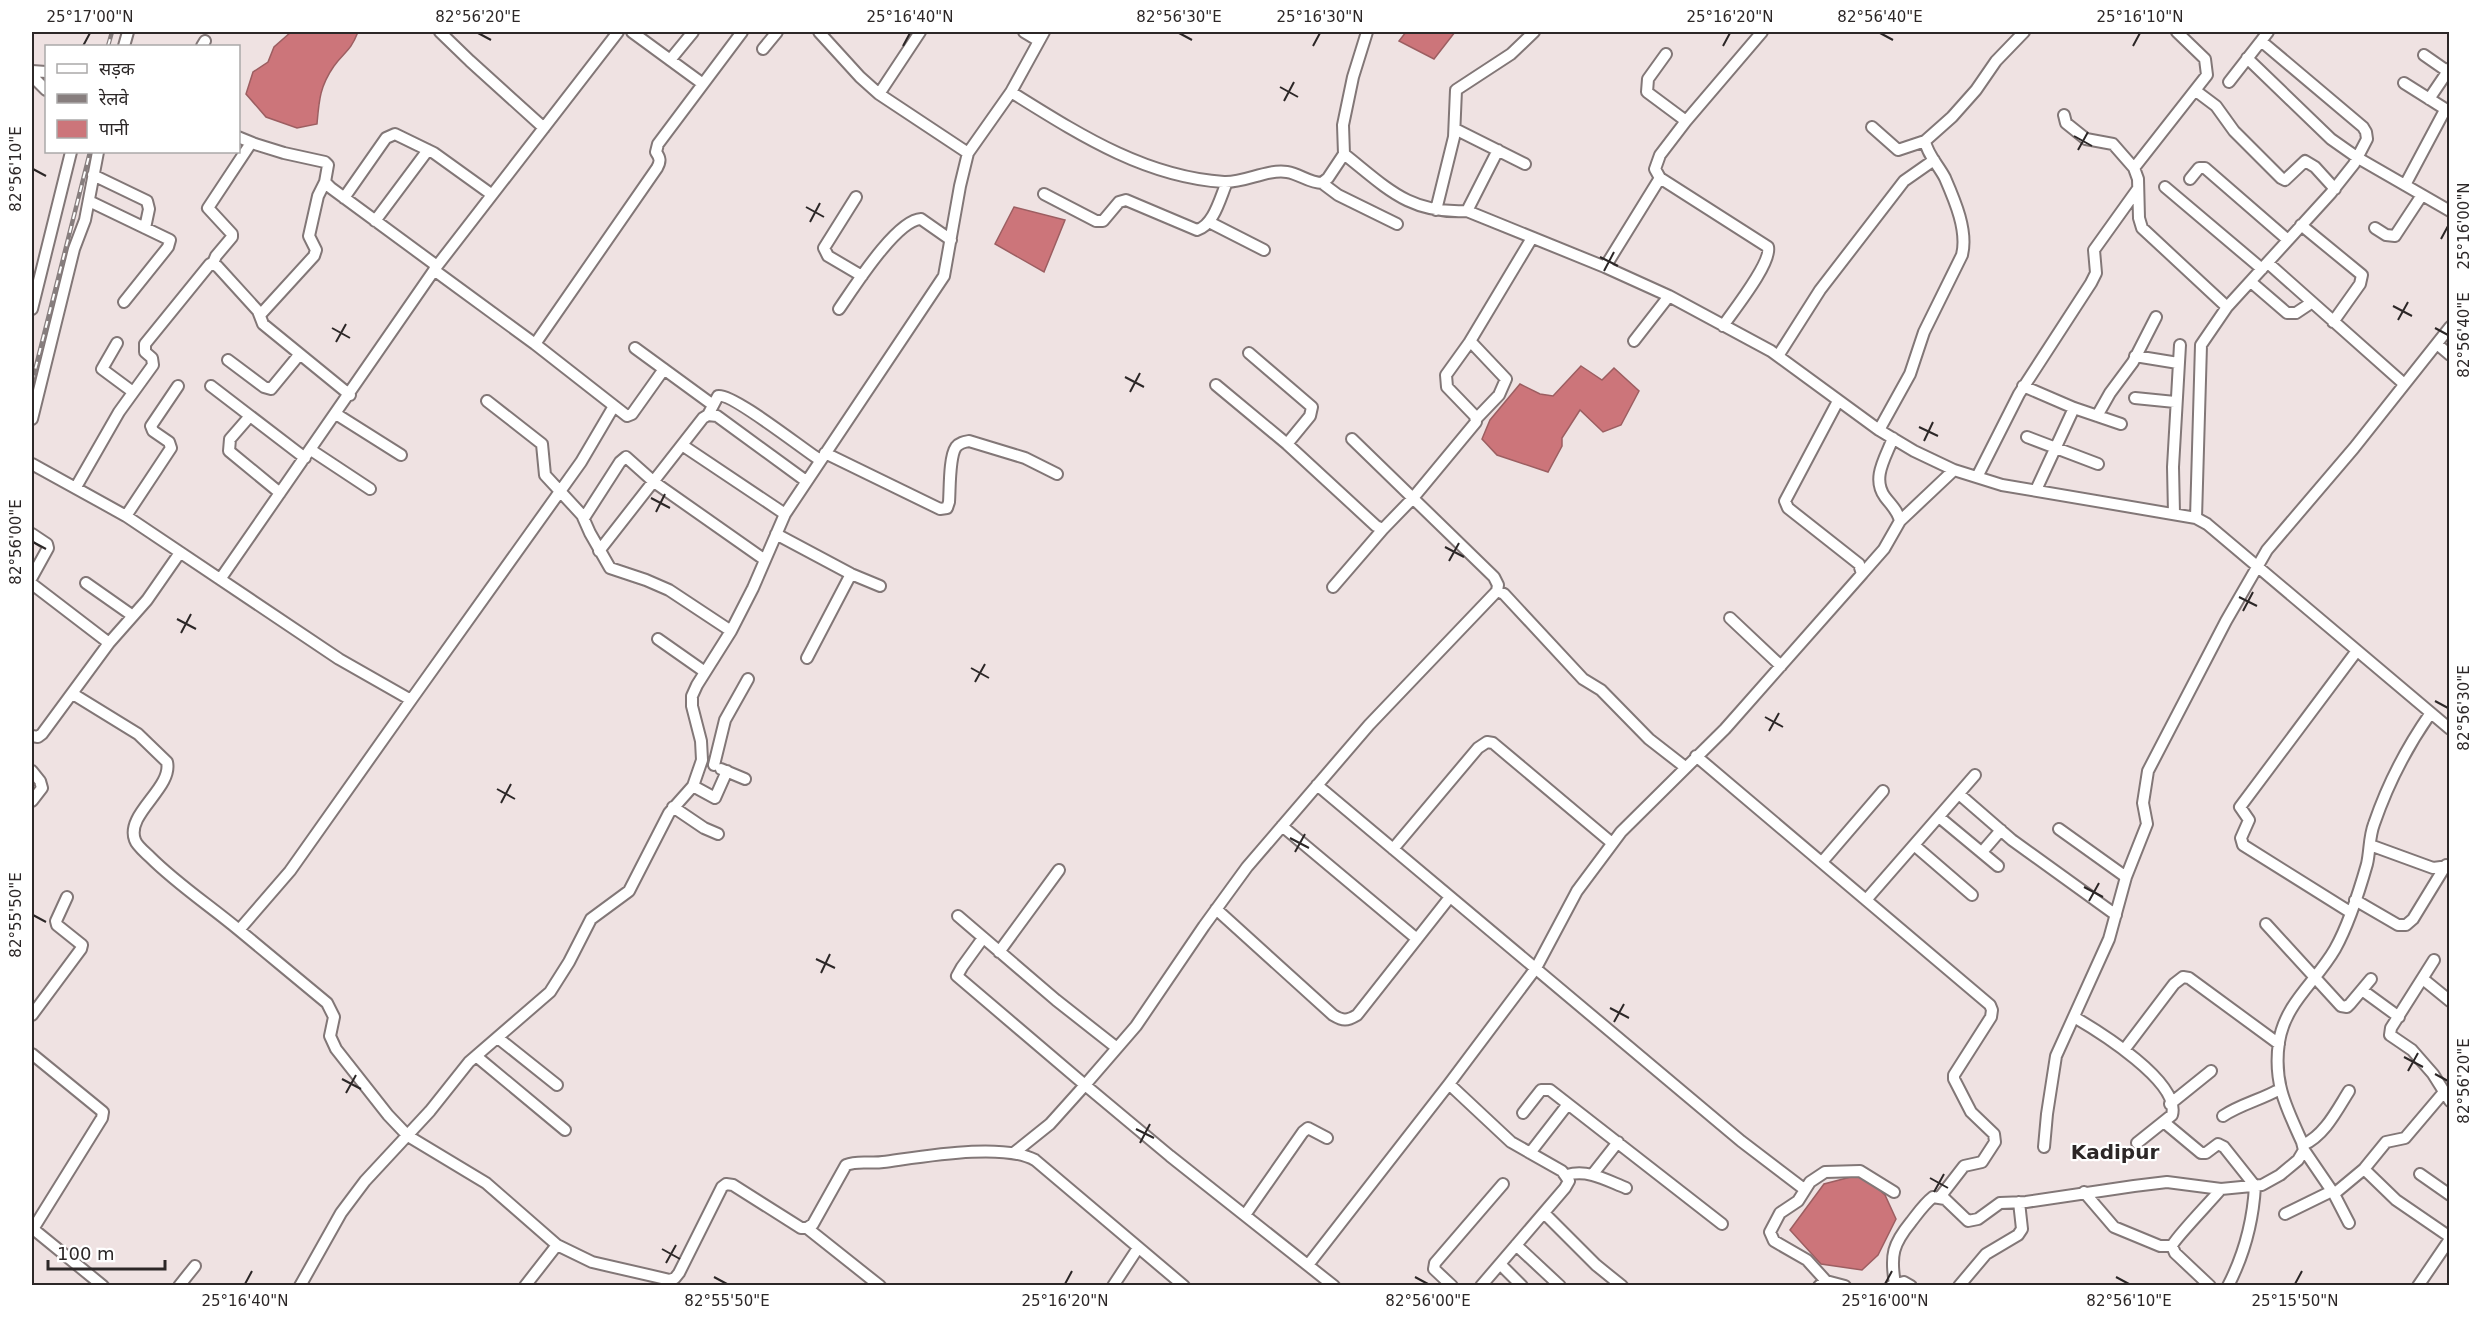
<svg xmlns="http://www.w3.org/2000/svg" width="2481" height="1317" font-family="'DejaVu Sans','Noto Sans Devanagari',sans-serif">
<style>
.water{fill:#cc757a;stroke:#9c5e61;stroke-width:1.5}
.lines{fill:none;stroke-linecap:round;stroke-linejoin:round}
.minor-casing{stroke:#827777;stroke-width:14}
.minor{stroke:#fff;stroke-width:10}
.rail-casing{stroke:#877e7e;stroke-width:4.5}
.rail{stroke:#fff;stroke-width:2;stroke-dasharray:7;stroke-linecap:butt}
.ticks{fill:none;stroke:#2c2727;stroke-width:2}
.labels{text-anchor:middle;stroke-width:4.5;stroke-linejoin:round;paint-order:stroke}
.quarter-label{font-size:20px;font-weight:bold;fill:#2c2727;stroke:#fff}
.neatline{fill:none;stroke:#2c2727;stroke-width:2}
.ticks-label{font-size:15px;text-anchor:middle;fill:#2c2727}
</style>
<rect width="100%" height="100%" fill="#efe2e2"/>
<path class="water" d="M 291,32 L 358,32 C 350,52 345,51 334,66 C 320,86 319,100 317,124 L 297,128 L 266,117 L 246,94 L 253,72 L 268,62 L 274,47 Z
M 1406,32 L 1455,32 L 1434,59 L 1399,41 Z
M 1014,207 L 1065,220 L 1044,272 L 995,244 Z
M 1581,366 L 1602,380 L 1614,368 L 1639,391 L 1621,425 L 1603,432 L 1580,410 L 1562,438 L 1562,446 L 1548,472 L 1497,455 L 1482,439 L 1490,420 L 1520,384 L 1540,394 L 1553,396 Z
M 1862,1174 L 1885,1195 L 1896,1219 L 1878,1255 L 1862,1270 L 1821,1264 L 1790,1230 L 1824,1184 Z"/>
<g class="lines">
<defs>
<path id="minor" d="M 440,32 L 470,61 L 544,128
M 632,32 L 703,84
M 819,32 L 860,77 L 879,94 L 968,153
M 1024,32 L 1039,41
M 124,46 L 128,32
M 202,46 L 205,41
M 763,49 L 777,32
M 1666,54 L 1648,79 L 1647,92 L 1686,121
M 2424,55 L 2447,71
M 2247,58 L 2331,139 L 2358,158 L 2450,211
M 670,60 L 693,32
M 32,71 L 46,72
M 32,76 L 46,90
M 2229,82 L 2268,32
M 2404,83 L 2450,112
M 2196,91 L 2216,106 L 2234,131 L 2281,178 L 2285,180 L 2305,161 L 2315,167 L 2335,189
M 1011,92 C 1077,133 1144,177 1224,182 C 1245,183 1266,169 1287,172 C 1300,174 1309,183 1322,183 L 1328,178 L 1344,154 L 1343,125 L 1353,77 L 1367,32
M 879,94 L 920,32
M 2429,99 L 2450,68
M 2064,115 L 2066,123 L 2086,139 L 2113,144 L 2134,168 L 2138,179 L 2139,218 L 2142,228 L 2227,307 L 2201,345 L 2196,518
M 1872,127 L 1898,150 L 1925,141
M 1455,129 L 1525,164
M 238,137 L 255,144 L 284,153 L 325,162 L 328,165 L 325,182 L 331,188 L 437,266 L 618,32
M 1344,154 C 1387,188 1409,214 1467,211 L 1605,267 L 1669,296 L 1771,351 L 1879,430 L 1914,451 L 1954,470 L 2002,485 L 2196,518 L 2207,524 L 2450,729
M 2134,168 L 2207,75 L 2205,59 L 2177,32
M 93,175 L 147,201 L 149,209 L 145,228
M 2190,179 L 2199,168 L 2205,168 L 2288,240
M 1322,183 L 1338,195 L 1397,224
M 2405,185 L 2445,110
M 2165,187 L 2262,269
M 1044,194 L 1096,221 L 1103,221 L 1119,202 L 1126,200 L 1197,230 C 1214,225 1220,198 1227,182
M 856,197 L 824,248 L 828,256 L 862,276
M 344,198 L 386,138 L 395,134 L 434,153 L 491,194
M 89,201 L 170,240 L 168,247 L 124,302
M 1436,210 L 1454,137 L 1456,90 L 1511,54 L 1534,32
M 1467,211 L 1498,150
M 375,221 L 428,150
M 1209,222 L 1264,250
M 2301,225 L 2362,275 L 2360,284 L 2333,322
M 2375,228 L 2386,235 L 2395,236 L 2422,195
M 213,263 L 216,256 L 232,237 L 232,234 L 208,208 L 251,143
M 2268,263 L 2403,383
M 1605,267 L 1660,178
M 434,270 L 535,344 L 627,416 L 632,414 L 664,369
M 2251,282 L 2287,313 L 2296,313 L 2311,303
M 2227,307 L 2331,193 L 2354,164 L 2367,139 L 2366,132 L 2363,127 L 2261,41
M 32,309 L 71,152
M 839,309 C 853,289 896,220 921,219 L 951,240
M 261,314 L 314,256 L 316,250 L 309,236 L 318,196 L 325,182
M 1723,326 C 1733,311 1772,263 1768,247 L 1660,178 L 1655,169 L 1660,155 L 1686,121 L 1762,32
M 1634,341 L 1669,296
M 117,343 L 102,369 L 133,392
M 1469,343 L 1471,342 L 1506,379 L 1499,395 L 1476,419
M 535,344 L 657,168 C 661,161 660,158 656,152 L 658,144 L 742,32
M 2437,344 L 2450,355
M 635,348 L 713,405
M 1249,353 L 1312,407 L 1310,416 L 1287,444
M 1778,356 L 1820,290 L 1904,181 L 1934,160
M 2135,356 L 2178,363
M 228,360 L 264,387 L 271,389 L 299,355
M 1216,385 L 1287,444 L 1376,526 L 1383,529 L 1413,498 L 1476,422 L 1475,416 L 1447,387 L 1446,375 L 1469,343 L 1532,238
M 211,386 L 305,458
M 2023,386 L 2074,408 L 2121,424
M 2135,398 L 2175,402
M 487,401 L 542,444 L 545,475 L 582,515 L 590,533 L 610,568 L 646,580 L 669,590 L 731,631
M 336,414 L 401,455
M 708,415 L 718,396 C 731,392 804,450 820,460
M 250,416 L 230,439 L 229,451 L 280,493
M 2097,416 L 2110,393 L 2133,362 L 2156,317
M 32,419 L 74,249 L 85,220 L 98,152
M 1879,430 L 1910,374 L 1924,332 L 1962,255 C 1968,231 1955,201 1945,178 C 1939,166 1927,154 1925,141 L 1952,117 L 1976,90 L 1996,61 L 2024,32
M 2027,437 L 2098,464
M 1352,439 L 1494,577 L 1498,585 L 1497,591
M 682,445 L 785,514
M 311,450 L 370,489
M 825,453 L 940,509 L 947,508 L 949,502 C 950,489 949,457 956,447 C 959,443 964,442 969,441 L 1025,458 L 1057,474
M 32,464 L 126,516 L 339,659 L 411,700 L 581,462 L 614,406
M 1977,477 L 2019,394 L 2091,283 L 2096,273 L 2094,250 L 2137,190
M 76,487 L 119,412 L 153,365 L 152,358 L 145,352 L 145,344 L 210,264 L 213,263 L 218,267 L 258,311 L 263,324 L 350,395
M 2036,490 L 2074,408
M 2174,513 L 2173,467 L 2180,345
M 126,516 L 171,448 L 169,442 L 153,431 L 151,426 L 178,386
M 584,518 L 620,462 L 626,457 L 654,482 L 765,560
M 1900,521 L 1954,470
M 32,534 L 47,544 L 48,548 L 32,577
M 776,534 L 851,574 L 880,586
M 599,551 L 703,418 L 708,415 L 717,416 L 806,481
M 1862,574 L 1884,549 L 1900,521 C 1898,511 1891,505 1885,497 C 1871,478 1886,457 1893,438
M 221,578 L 437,266
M 86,583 L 133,616
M 32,584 L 109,643
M 1333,587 L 1383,529
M 1730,618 L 1781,666
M 658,639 L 705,672
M 807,658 L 851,574
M 73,694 L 138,734 L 167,762 C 173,788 125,814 135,840 C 137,846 145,852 150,857 C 177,884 209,905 239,930 C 268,954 298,979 327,1003 L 334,1017 L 330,1036 L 336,1049 L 388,1115 L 408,1136 L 486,1183 L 557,1245 L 592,1262 L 670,1280 L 675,1278 L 679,1273 L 722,1187 L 726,1184 L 733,1185 L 801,1228 L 807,1228 L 813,1224 L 846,1165 C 858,1160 870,1164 883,1162 C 921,1157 1002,1142 1035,1160 L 1184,1286
M 32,736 L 38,737 L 42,734 L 109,643 L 147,600 L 179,554
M 1696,756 L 1990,1005 L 1992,1010 L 1991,1017 L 1954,1075 L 1954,1079 L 1971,1112 L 1994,1134 L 1995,1142 L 1982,1162 L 1964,1166 L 1940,1197
M 714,765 L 725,720 L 748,679
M 721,769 L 745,779
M 32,771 L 40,781 L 42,788 L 32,801
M 1317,785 L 1741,1141 L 1804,1189
M 693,786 L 715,798 L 727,771
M 1959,794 L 2012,840 L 2116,915
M 673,807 L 704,828 L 718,834
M 1939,817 L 1998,866
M 1282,826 L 1417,939
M 2059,829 L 2126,877
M 1914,845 L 1972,895
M 2370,845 L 2433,868 L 2449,866
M 1393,849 L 1478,748 L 1487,742 L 1493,743 L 1612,843
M 1982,852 L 2001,830
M 1822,862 L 1883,791
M 1866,900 L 1975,775
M 2355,900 L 2398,925 L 2406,925 L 2413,919 L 2446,865
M 1216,909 L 1333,1015 C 1343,1021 1347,1021 1357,1015 L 1450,897
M 2350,912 L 2243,845 L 2241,838 L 2249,820 L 2240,807 L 2356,652
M 958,916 L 1056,1000 L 1117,1048
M 2266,924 L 2341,1006 L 2347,1007 L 2350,1004 L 2371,979
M 239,930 L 290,871 L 411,700
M 983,938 L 962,967 L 957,976 L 1085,1085 L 1136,1026 L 1204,926 L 1247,867 L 1369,725 L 1497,591 L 1504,594 L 1583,679 L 1601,690 L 1649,739 L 1685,767
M 999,952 L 1059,870
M 2434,960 L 2391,1028 L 2390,1035 L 2412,1050 L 2433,1074 L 2450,1101
M 2423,979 L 2450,1001
M 2362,990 L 2399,1017
M 32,1015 L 81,949 L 82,945 L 57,925 L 56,921 L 67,897
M 2074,1017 C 2098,1031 2181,1082 2172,1115 L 2137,1143
M 498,1038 L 557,1085
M 2124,1050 L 2174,984 L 2183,977 L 2189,978 L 2279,1044
M 32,1054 L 103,1112 L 102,1118 L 33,1229
M 476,1056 L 565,1130
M 1449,1084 L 1511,1142 L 1562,1171 L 1569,1181 L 1565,1188 L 1481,1286
M 2170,1104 L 2211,1071
M 1523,1113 L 1541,1090 L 1550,1090 L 1722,1224
M 2223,1116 C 2241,1104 2261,1100 2280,1089
M 2165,1123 L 2201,1153 L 2206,1153 L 2218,1144 L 2224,1147 L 2255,1186 C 2253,1222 2245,1253 2228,1286
M 2303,1145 C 2325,1135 2337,1110 2349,1091
M 2044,1147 L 2047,1114 L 2056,1056 L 2109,939 L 2126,877 L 2147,824 L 2143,803 L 2148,771 L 2226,621 L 2267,550 L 2354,448 L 2450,327
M 2304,1150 L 2334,1194 L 2349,1223
M 1015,1152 L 1050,1124 L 1085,1085 L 1170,1156 L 1334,1286
M 1530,1153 L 1568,1104
M 2364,1169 L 2396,1200 L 2450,1237
M 2420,1174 L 2450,1195
M 1567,1175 C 1588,1169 1606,1180 1626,1188
M 1592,1175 L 1618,1142
M 2084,1192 L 2114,1227 L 2160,1246 L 2172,1246
M 2334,1194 L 2364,1169 L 2386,1142 L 2405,1138 L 2444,1092
M 1544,1213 L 1596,1265 L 1622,1286
M 2285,1214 L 2332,1191
M 1245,1215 L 1303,1132 L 1308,1128 L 1327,1138
M 32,1228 L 103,1286
M 807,1228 L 880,1286
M 1516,1245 L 1560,1286
M 1500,1264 L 1522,1286
M 1308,1265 L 1449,1084 L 1536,968 L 1577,891 L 1621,832 L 1725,729 L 1862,574 L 1859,564 L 1788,508 L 1785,501 L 1838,401
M 1826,1281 L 1807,1260 L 1774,1241 L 1770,1232 L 1780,1213 L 1798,1201 L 1810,1182 L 1825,1172 L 1860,1171 L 1894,1192
M 1895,1284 C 1890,1255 1893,1244 1911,1222 C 1918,1213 1924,1204 1933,1197 L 1945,1199 L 1968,1221 L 1978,1219 L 2000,1203 L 2026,1202 L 2134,1186 L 2167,1182 L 2221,1189 L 2262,1185 L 2280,1175 L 2298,1160 L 2304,1150 L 2302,1142 C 2286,1107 2273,1082 2279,1042 C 2285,1003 2316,982 2335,949 C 2349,924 2359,892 2367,864 C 2370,851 2369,837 2374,824 C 2387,786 2407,747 2430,714
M 179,1286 L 195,1266
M 300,1286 L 341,1213 L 365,1181 L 430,1111 L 469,1062 L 550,992 L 569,962 L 591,919 L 629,891 L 669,813 L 693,786 L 702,760 L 701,741 L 692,706 L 692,696 L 697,685 L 731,631 L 753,588 L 785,514 L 944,276 L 960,186 L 968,153 L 1011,92 L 1044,32
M 525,1286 L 557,1245
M 1113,1286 L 1138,1248
M 1452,1286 L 1434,1269 L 1435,1263 L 1503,1184
M 1819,1286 L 1826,1281 L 1845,1286
M 1891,1286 L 1904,1282 L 1911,1286
M 1959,1286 L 1986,1254 L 2018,1235 L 2022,1229 L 2019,1202
M 2210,1286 L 2175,1253 L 2172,1246 C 2174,1239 2213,1199 2221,1189
M 2418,1286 L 2450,1239"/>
</defs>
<use href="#minor" class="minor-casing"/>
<use href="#minor" class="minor"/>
<defs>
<path id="rail" d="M 108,46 L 112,32
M 32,382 L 90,152"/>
</defs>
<use href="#rail" class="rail-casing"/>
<use href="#rail" class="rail"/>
</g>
<path class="ticks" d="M 478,33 L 491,40M 1179,33 L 1192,40M 1880,33 L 1893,40M 83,46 L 90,33M 903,46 L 910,33M 1313,46 L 1320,33M 1723,46 L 1730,33M 2133,46 L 2140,33M 1280,87 L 1298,97M 1284,101 L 1294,82M 2074,136 L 2092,146M 2078,150 L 2088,132M 33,169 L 46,176M 806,207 L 824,217M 810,222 L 820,203M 2441,239 L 2448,226M 1600,257 L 1618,266M 1604,271 L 1614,252M 2393,306 L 2412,316M 2398,320 L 2408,302M 332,328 L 350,338M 2435,328 L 2448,335M 336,342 L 346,324M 1125,377 L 1144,387M 1130,392 L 1140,373M 1919,427 L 1938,436M 1924,441 L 1933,422M 651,498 L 670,508M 656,512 L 665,494M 33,542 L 46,549M 1445,547 L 1464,557M 1449,561 L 1459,543M 2239,597 L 2257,606M 2243,611 L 2253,592M 177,619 L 196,629M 181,633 L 191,614M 971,668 L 989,678M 975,682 L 985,664M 2435,701 L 2448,708M 1765,717 L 1783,727M 1769,731 L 1779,713M 497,789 L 515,799M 501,803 L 511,784M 1290,838 L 1309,848M 1295,852 L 1305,834M 2084,887 L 2103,897M 2089,901 L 2099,883M 33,915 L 46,922M 816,959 L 835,968M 821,973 L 830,954M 1610,1008 L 1629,1018M 1614,1022 L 1624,1004M 2404,1057 L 2423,1067M 2408,1071 L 2418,1053M 2435,1074 L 2448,1081M 342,1079 L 361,1089M 346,1093 L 356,1075M 1136,1129 L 1154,1138M 1140,1143 L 1150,1124M 1930,1178 L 1948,1188M 1934,1192 L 1944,1174M 662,1249 L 680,1259M 666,1263 L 676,1245M 714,1277 L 727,1284M 1415,1277 L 1428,1284M 2116,1277 L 2129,1284M 245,1284 L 252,1271M 1065,1284 L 1072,1271M 1885,1284 L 1892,1271M 2295,1284 L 2302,1271"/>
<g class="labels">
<g class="quarter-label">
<text x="2115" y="1159">Kadipur</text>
</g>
</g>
<rect width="2481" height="1317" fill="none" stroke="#ffffff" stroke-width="66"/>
<rect x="45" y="45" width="195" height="108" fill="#ffffff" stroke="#aba9a9" stroke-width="1.5"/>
<rect x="57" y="64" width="30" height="9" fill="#ffffff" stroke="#aba9a9" stroke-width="1.5"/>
<text x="99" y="75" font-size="18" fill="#2c2727">सड़क</text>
<rect x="57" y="94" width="30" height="9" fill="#877e7e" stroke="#aba9a9" stroke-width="1.5"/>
<text x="99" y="105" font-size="18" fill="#2c2727">रेलवे</text>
<rect x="57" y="120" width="30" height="18" fill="#cc757a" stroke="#aba9a9" stroke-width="1.5"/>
<text x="99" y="135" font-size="18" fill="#2c2727">पानी</text>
<path d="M48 1260v9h117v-9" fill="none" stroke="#2c2727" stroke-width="3"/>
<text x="57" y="1260" font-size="18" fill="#2c2727" stroke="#ffffff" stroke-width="4.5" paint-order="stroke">100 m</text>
<rect x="33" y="33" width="2415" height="1251" class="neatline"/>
<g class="ticks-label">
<text x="90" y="22">25°17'00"N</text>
<text x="478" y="22">82°56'20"E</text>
<text x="910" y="22">25°16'40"N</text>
<text x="1179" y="22">82°56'30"E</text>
<text x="1320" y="22">25°16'30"N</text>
<text x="1730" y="22">25°16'20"N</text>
<text x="1880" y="22">82°56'40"E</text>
<text x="2140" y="22">25°16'10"N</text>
<text transform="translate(16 169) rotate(-90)" y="5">82°56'10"E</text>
<text transform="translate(2464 226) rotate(-90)" y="5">25°16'00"N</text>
<text transform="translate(2464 335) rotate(-90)" y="5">82°56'40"E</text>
<text transform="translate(16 542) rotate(-90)" y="5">82°56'00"E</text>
<text transform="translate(2464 708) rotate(-90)" y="5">82°56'30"E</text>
<text transform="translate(16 915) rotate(-90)" y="5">82°55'50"E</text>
<text transform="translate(2464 1081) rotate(-90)" y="5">82°56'20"E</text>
<text x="245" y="1306">25°16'40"N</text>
<text x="727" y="1306">82°55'50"E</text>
<text x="1065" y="1306">25°16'20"N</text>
<text x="1428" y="1306">82°56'00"E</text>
<text x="1885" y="1306">25°16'00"N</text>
<text x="2129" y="1306">82°56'10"E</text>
<text x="2295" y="1306">25°15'50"N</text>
</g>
</svg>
